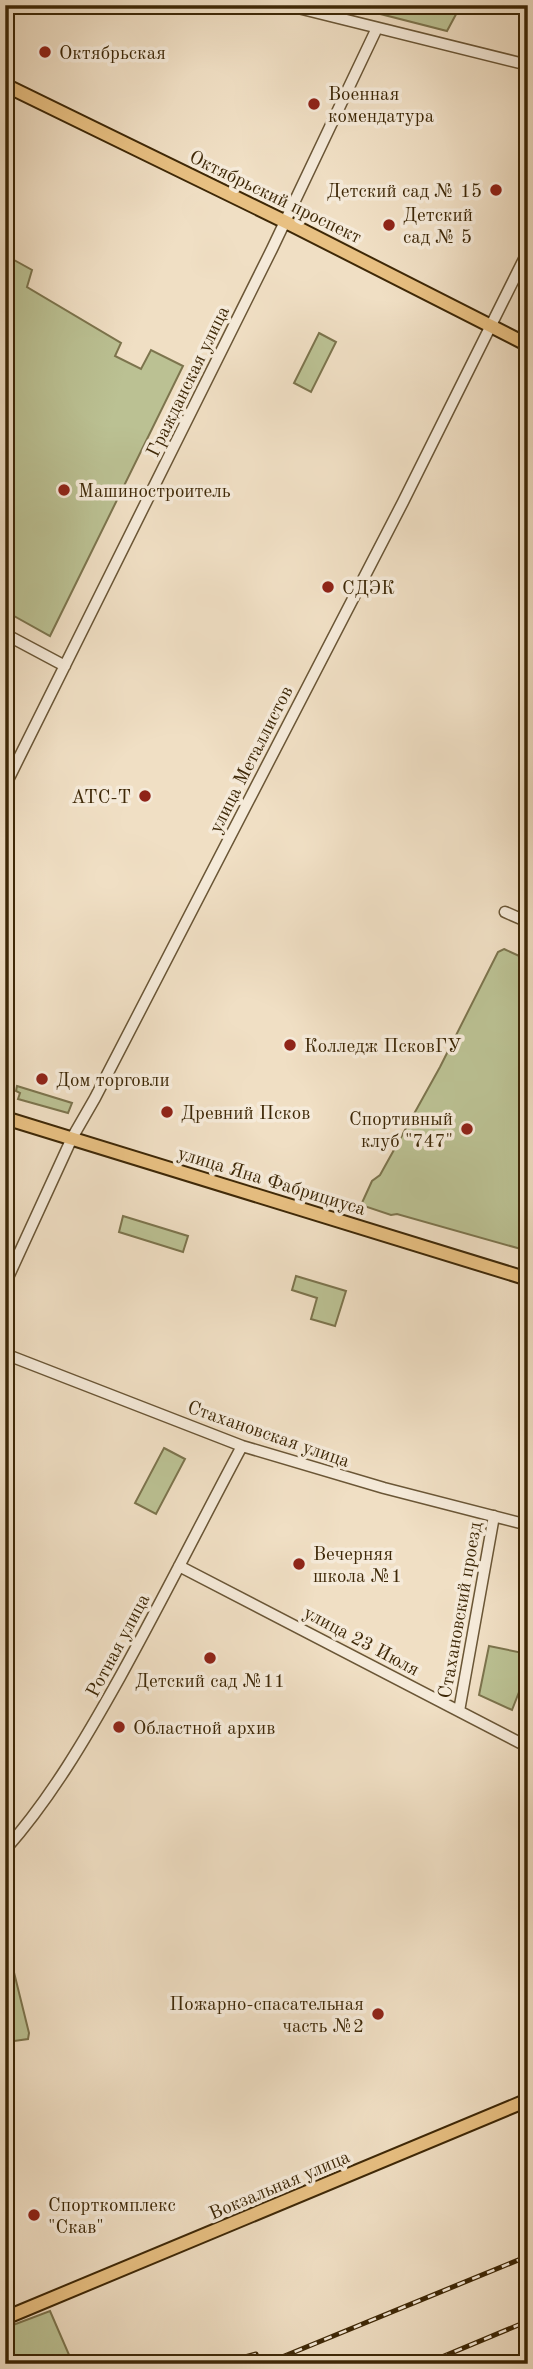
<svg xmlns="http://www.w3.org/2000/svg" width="533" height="2369" font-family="'Old Standard TT',serif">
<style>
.green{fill:#bbc193;stroke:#7c744d;stroke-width:2}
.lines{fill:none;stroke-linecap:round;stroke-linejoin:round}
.minor-casing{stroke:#6a5636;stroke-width:13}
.major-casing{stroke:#3e2807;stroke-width:16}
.minor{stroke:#f5ead9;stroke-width:10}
.major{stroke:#e8c082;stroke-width:12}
.rail-casing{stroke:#3e2807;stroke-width:5}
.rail{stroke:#f5ead9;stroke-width:2.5;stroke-dasharray:8;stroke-linecap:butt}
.poi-dot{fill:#8f2418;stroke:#f5ead9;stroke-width:2.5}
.labels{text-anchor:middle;stroke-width:7;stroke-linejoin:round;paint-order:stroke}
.poi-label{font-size:19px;fill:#3e2807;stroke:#f5ead9;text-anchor:start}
.street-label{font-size:19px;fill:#3e2807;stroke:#f5ead9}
</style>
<rect width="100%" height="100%" fill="#f0dfc4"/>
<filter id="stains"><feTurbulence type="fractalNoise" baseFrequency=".00286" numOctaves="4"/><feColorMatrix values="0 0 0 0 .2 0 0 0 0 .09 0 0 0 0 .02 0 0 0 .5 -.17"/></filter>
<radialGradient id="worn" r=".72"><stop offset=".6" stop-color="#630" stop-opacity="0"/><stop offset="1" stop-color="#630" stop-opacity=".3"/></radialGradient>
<path class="green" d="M 345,5 L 461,5 L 447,31 Z
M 5,255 L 32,270 L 27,287 L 121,343 L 115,356 L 141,369 L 151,350 L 183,366 L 50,636 L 5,611 Z
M 319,333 L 336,342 L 311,392 L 294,383 Z
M 504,949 L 528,960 L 528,1065 L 521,1079 L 528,1083 L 528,1251 L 397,1214 L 391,1215 L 361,1205 L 372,1181 L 380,1175 L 440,1067 L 498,952 Z
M 17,1086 L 72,1103 L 68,1113 L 18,1099 L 20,1093 L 16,1091 Z
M 123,1216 L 188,1236 L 183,1252 L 119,1232 Z
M 296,1276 L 346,1291 L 335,1326 L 311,1319 L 317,1298 L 292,1290 Z
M 164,1448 L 185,1459 L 156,1514 L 135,1503 Z
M 489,1646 L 528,1654 L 528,1669 L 512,1710 L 479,1695 Z
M 5,1936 L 29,2033 L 28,2039 L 7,2042 L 5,2037 Z
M 50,2311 L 73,2364 L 5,2364 L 5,2328 Z"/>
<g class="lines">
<defs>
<path id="minor" d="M 286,5 L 528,65
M 5,634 L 65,666
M 5,786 L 272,249 L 377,28
M 505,912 L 528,922
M 5,1284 L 72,1138 L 95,1098 L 403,502 L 528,251
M 5,1354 L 242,1446 L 384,1488 L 528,1525
M 179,1566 L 528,1747
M 459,1711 L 494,1516
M 5,1850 C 51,1798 86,1738 120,1677 C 162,1601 201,1523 242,1446"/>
<path id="major" d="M 5,85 L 294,226 L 528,345
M 5,1118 L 528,1279
M 5,2318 L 528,2100"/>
</defs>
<use href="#minor" class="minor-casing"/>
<use href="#major" class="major-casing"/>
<use href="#minor" class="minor"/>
<use href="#major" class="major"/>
<defs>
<path id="rail" d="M 219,2364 L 256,2354
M 265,2364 L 528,2256
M 425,2364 L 528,2321"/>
</defs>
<use href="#rail" class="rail-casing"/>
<use href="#rail" class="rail"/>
</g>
<g class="poi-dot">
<circle cx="45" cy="52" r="7"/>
<circle cx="314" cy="104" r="7"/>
<circle cx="496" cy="190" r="7"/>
<circle cx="389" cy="225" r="7"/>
<circle cx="64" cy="490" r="7"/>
<circle cx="328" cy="587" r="7"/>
<circle cx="145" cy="796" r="7"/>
<circle cx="290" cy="1045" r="7"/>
<circle cx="42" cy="1079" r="7"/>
<circle cx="167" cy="1112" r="7"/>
<circle cx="467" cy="1129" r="7"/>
<circle cx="299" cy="1564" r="7"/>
<circle cx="210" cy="1658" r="7"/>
<circle cx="119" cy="1727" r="7"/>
<circle cx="378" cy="2014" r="7"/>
<circle cx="34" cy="2215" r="7"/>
</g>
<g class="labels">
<g class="poi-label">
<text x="59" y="59">Октябрьская</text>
<text x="328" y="100">Военная<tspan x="328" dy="22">комендатура</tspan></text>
<text x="482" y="197" text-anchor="end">Детский сад № 15</text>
<text x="403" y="221">Детский<tspan x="403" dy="22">сад № 5</tspan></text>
<text x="78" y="497">Машиностроитель</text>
<text x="342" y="594">СДЭК</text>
<text x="131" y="803" text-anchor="end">ATC-T</text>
<text x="304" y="1052">Колледж ПсковГУ</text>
<text x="56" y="1086">Дом торговли</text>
<text x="181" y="1119">Древний Псков</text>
<text x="453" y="1125" text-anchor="end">Спортивный<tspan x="453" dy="22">клуб "747"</tspan></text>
<text x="313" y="1560">Вечерняя<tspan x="313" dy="22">школа №1</tspan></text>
<text x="210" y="1687" text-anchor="middle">Детский сад №11</text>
<text x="133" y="1734">Областной архив</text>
<text x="364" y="2010" text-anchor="end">Пожарно-спасательная<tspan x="364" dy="22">часть №2</tspan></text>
<text x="48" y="2211">Спорткомплекс<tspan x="48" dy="22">"Скав"</tspan></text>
</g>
<g class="street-label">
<text transform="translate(276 196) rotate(26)" y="7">Октябрьский проспект</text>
<text transform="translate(187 381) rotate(-64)" y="7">Гражданская улица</text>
<text transform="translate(250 759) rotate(-63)" y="7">улица Металлистов</text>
<text transform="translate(272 1180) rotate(17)" y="7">улица Яна Фабрициуса</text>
<text transform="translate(269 1433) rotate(19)" y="7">Стахановская улица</text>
<text transform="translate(459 1610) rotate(-80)" y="7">Стахановский проезд</text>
<text transform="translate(362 1640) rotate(28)" y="7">улица 23 Июля</text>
<text transform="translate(117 1645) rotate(-62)" y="7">Ротная улица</text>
<text transform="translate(279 2184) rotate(-23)" y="7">Вокзальная улица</text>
</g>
</g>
<rect width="533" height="2369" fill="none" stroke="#f0dfc4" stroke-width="28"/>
<rect x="7" y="7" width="519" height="2355" fill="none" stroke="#3e2807" stroke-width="3.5"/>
<rect x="14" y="14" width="505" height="2341" fill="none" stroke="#3e2807" stroke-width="2"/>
<rect width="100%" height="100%" filter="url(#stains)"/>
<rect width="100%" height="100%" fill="url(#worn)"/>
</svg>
